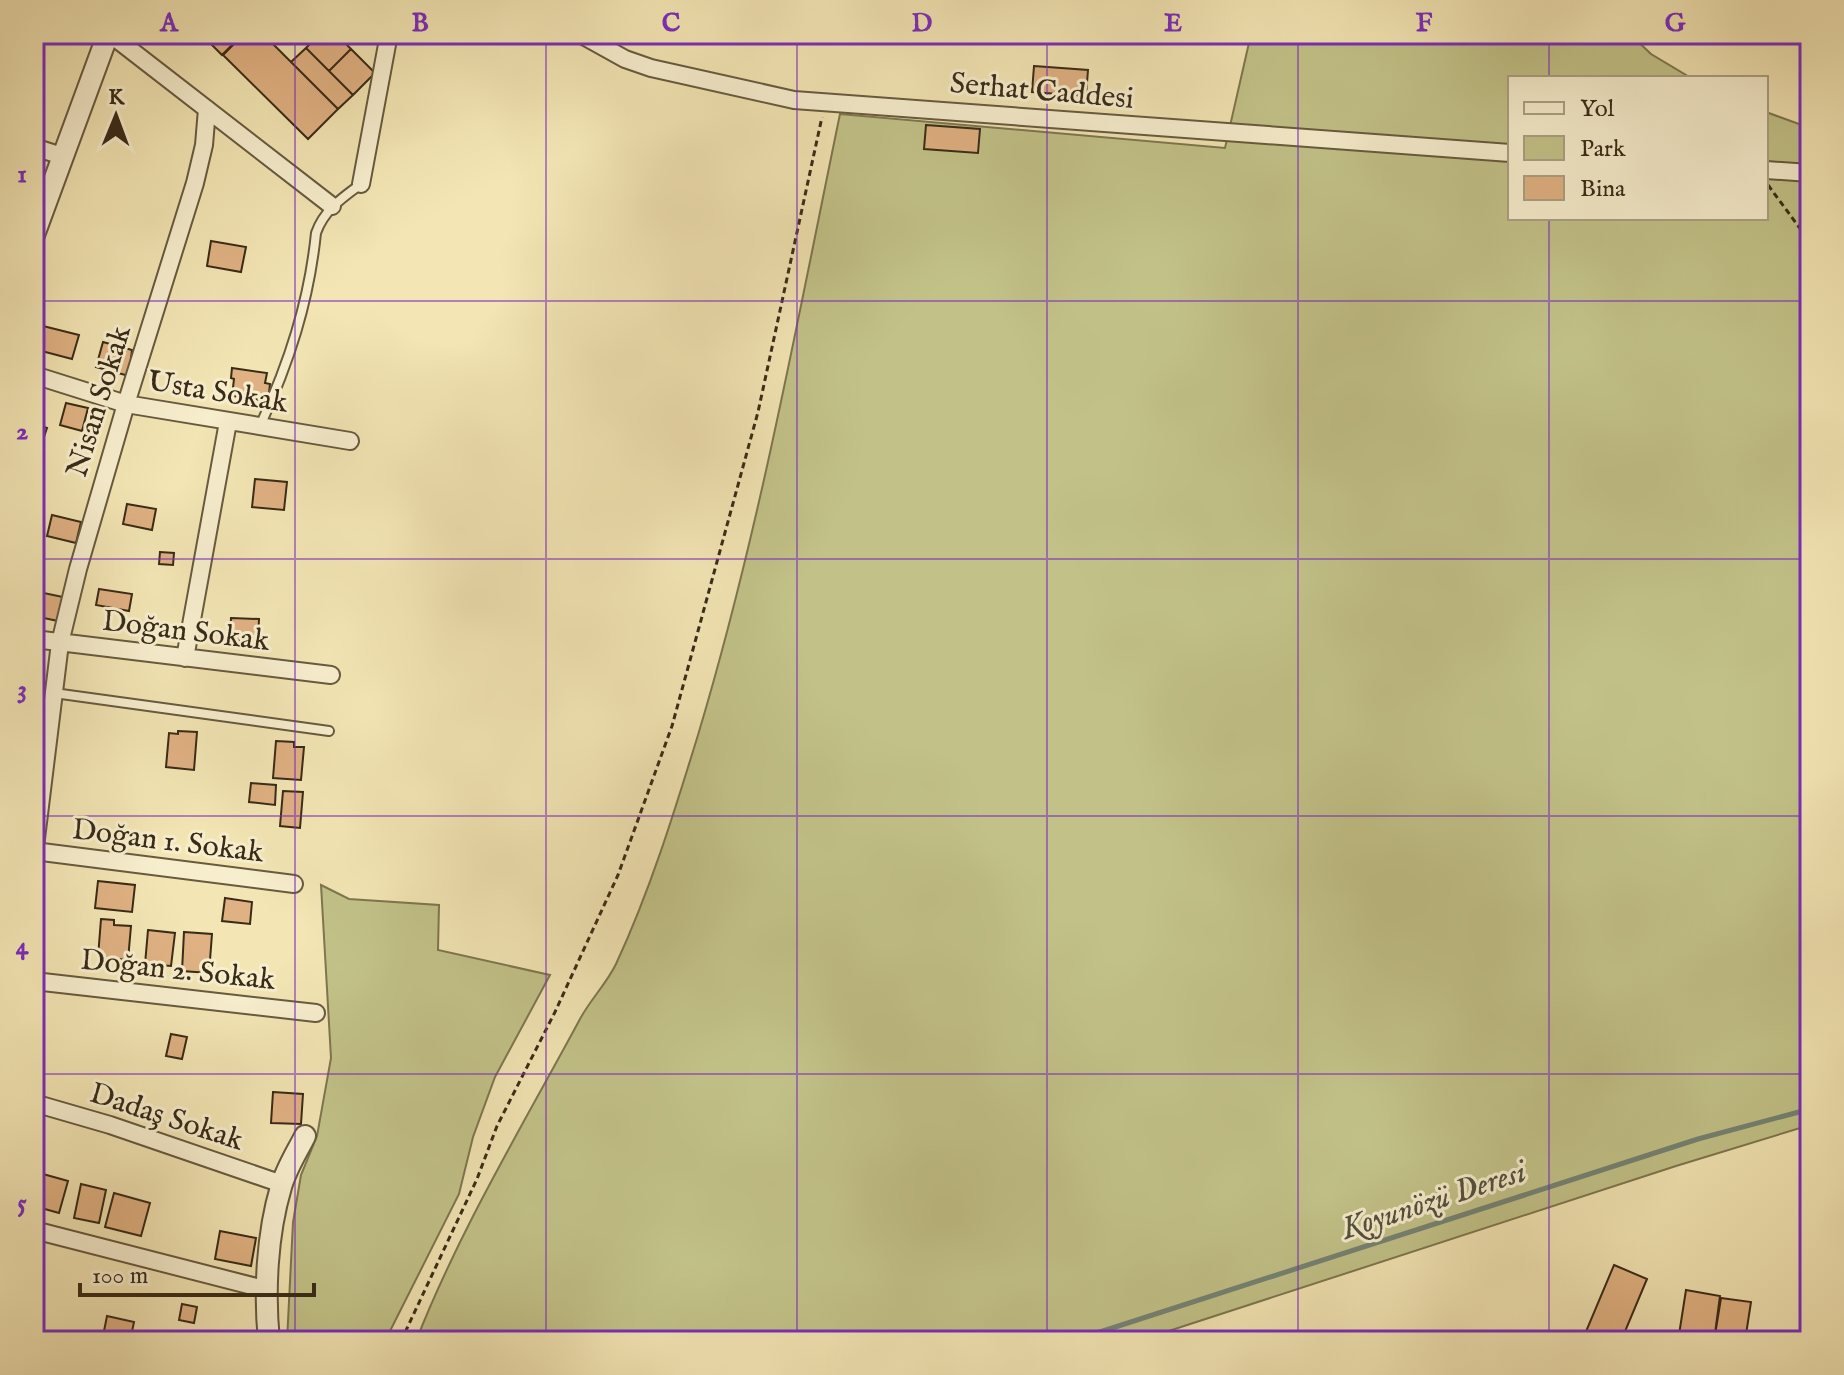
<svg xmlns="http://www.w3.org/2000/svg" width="1844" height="1375" font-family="'IM FELL English',serif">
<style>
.green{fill:#c2c288;stroke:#7d7650;stroke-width:2}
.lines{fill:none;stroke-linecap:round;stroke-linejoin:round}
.stream{stroke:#748374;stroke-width:5}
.building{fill:#e0b182;stroke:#382b18;stroke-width:2}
.service-casing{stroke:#675a3f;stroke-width:12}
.minor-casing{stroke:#675a3f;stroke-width:20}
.tertiary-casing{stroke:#675a3f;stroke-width:24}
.path{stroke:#382b18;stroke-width:3;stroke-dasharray:6 4;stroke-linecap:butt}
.service{stroke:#f7eece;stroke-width:8}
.minor{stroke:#f7eece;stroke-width:16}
.tertiary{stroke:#f7eece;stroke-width:20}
.grid{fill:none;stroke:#7b2cbf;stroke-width:2;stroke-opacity:0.55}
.labels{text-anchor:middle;stroke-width:6;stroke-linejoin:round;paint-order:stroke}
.street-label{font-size:30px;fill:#382b18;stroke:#f7eece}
.water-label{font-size:32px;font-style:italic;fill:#51503e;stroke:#f7eece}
.neatline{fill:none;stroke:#7b2cbf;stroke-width:3}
.grid-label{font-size:26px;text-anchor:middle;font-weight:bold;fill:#7b2cbf}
</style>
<rect width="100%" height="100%" fill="#f3e5b4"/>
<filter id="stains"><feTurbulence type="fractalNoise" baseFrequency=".0025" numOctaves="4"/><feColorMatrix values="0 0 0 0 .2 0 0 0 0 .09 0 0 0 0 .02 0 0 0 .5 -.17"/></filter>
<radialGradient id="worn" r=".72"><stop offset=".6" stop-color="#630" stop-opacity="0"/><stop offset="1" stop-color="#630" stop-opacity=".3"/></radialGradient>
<path class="green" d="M 1251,34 L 1630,34 L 1651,54 L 1691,78 L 1510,78 L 1510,218 L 1766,218 L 1766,112 L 1810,128 L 1810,1125 L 1676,1166 L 1138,1341 L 416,1341 C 460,1229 523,1125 580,1019 C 590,1000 607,983 616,964 C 650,891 674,813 698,735 C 759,532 797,322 840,114 L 1225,148 Z
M 321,885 L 349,899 L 439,905 L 438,950 L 550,975 L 495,1077 L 473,1137 L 459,1194 L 385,1341 L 287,1341 L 293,1222 L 301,1175 L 317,1136 L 331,1058 Z"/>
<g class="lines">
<path class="stream" d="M 1072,1341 L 1698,1139 L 1810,1109"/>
</g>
<path class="building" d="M 201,34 L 223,34 L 233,44 L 222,55 Z
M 244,34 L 263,34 L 338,109 L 308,139 L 223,55 Z
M 319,34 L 336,34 L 351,49 L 329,71 L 306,48 Z
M 306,48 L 353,95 L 338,109 L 291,62 Z
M 351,49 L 375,73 L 353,95 L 329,71 Z
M 1034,66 L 1088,70 L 1086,96 L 1032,92 Z
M 926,125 L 980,129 L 978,153 L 924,149 Z
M 211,241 L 246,247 L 241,272 L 207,266 Z
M 39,325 L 79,335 L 72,359 L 34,349 Z
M 103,342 L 132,350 L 129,376 L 96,367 Z
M 232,368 L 267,373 L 265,383 L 270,384 L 268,401 L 232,396 L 234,379 L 231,378 Z
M 66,403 L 88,408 L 82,431 L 60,425 Z
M 34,424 L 47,428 L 39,452 L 34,450 Z
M 255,479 L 287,482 L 284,510 L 252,507 Z
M 127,504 L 156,509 L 152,530 L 123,524 Z
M 52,515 L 81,522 L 76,543 L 47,536 Z
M 160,552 L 174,553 L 173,565 L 159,564 Z
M 99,589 L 132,594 L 129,611 L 96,605 Z
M 34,591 L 63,597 L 58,621 L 34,616 Z
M 231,618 L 259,619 L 258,642 L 230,640 Z
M 178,731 L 197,732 L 194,770 L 166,767 L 169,733 L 178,734 Z
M 276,741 L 294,742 L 294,747 L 304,747 L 301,780 L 273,778 Z
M 251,783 L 276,785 L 275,805 L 249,802 Z
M 283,791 L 303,792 L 300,828 L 280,826 Z
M 98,881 L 135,885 L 132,912 L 95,908 Z
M 225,898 L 252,902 L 250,924 L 222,921 Z
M 101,919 L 114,920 L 114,925 L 131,926 L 128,960 L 98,957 Z
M 148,930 L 175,933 L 171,966 L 145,964 Z
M 184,932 L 212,934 L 209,973 L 182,971 Z
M 171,1034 L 187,1037 L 182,1059 L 166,1056 Z
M 273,1092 L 303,1094 L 301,1124 L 271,1123 Z
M 43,1174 L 68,1181 L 59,1213 L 34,1206 Z
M 81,1184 L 106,1190 L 99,1223 L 74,1218 Z
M 114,1193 L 150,1203 L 141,1236 L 105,1227 Z
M 220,1231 L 256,1238 L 251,1266 L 215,1259 Z
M 1614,1265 L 1647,1279 L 1621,1341 L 1582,1341 Z
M 1686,1290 L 1720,1296 L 1714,1341 L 1678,1341 Z
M 1721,1298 L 1751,1302 L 1745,1341 L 1714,1341 Z
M 182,1304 L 197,1307 L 194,1323 L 179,1320 Z
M 107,1316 L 134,1322 L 130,1341 L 102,1341 Z"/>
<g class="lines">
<defs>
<path id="service" d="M 260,426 C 289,363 309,302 316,233 C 324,210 342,198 361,184
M 54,693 L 329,731"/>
<path id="minor" d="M 110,34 L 332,206
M 580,34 L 625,59 L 651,68 L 794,100 L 1510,153
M 34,147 L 62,156
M 1766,170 L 1810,173
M 361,184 L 389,34
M 34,375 L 126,404 L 350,441
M 34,639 L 331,675
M 185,658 L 228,422
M 34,851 L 294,884
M 34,855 L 60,643 L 78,569 L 126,404 L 195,183 L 204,145 L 207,109
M 34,981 L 316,1013
M 34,1103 L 110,1125 L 282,1184
M 34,1230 L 268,1290"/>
<path id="tertiary" d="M 34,235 L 108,34
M 269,1341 C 264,1292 267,1234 281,1187 C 286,1169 297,1152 305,1136"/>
</defs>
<use href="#service" class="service-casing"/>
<use href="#minor" class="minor-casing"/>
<use href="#tertiary" class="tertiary-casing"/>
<path class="path" d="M 1768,185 L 1810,242
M 401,1341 L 477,1179 L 497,1126 L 555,1012 L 618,875 L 672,726 L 758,412 L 822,117"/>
<use href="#service" class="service"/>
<use href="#minor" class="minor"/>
<use href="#tertiary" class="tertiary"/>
</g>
<path class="grid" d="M 295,34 L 295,1341M 546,34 L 546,1341M 797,34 L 797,1341M 1047,34 L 1047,1341M 1298,34 L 1298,1341M 1549,34 L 1549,78M 1549,218 L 1549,1341M 34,301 L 1810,301M 34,559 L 1810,559M 34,816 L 1810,816M 34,1074 L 1810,1074"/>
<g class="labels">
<g class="street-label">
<text transform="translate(1042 90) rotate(5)" y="10">Serhat Caddesi</text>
<text transform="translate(218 391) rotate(9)" y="10">Usta Sokak</text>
<text transform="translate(98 401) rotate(-73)" y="10">Nisan Sokak</text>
<text transform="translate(186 630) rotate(7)" y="10">Doğan Sokak</text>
<text transform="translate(168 840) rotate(7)" y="10">Doğan 1. Sokak</text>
<text transform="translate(178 969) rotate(6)" y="10">Doğan 2. Sokak</text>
<text transform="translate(167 1116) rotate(18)" y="10">Dadaş Sokak</text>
</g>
<g class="water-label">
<text transform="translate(1433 1199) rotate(-18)" y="11">Koyunözü Deresi</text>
</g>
</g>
<rect width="1844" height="1375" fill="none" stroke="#f3e5b4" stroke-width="88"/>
<rect x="1508" y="76" width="260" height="144" fill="#f7eece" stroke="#aba085" stroke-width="2"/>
<rect x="1524" y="102" width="40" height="12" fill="#f7eece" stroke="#aba085" stroke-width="2"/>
<text x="1580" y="116" font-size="24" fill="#382b18">Yol</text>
<rect x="1524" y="136" width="40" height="24" fill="#c2c288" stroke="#aba085" stroke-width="2"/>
<text x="1580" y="156" font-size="24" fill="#382b18">Park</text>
<rect x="1524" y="176" width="40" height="24" fill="#e0b182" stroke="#aba085" stroke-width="2"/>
<text x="1580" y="196" font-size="24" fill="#382b18">Bina</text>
<g transform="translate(116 116) rotate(1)" stroke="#f7eece" stroke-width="6" paint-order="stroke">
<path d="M0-6L14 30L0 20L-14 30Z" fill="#382b18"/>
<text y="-12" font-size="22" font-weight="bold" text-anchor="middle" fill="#382b18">K</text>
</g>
<path d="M80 1283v12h234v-12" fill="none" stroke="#382b18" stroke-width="4"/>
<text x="92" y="1283" font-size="24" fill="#382b18" stroke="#f7eece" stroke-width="6" paint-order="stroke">100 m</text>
<rect x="44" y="44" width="1756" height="1287" class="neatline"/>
<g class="grid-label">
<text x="169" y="31">A</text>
<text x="420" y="31">B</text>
<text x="671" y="31">C</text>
<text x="922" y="31">D</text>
<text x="1173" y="31">E</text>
<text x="1424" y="31">F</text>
<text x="1675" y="31">G</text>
<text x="22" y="182">1</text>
<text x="22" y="439">2</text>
<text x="22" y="697">3</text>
<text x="22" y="954">4</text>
<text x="22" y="1211">5</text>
</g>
<rect width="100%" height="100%" filter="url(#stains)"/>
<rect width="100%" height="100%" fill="url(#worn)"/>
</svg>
